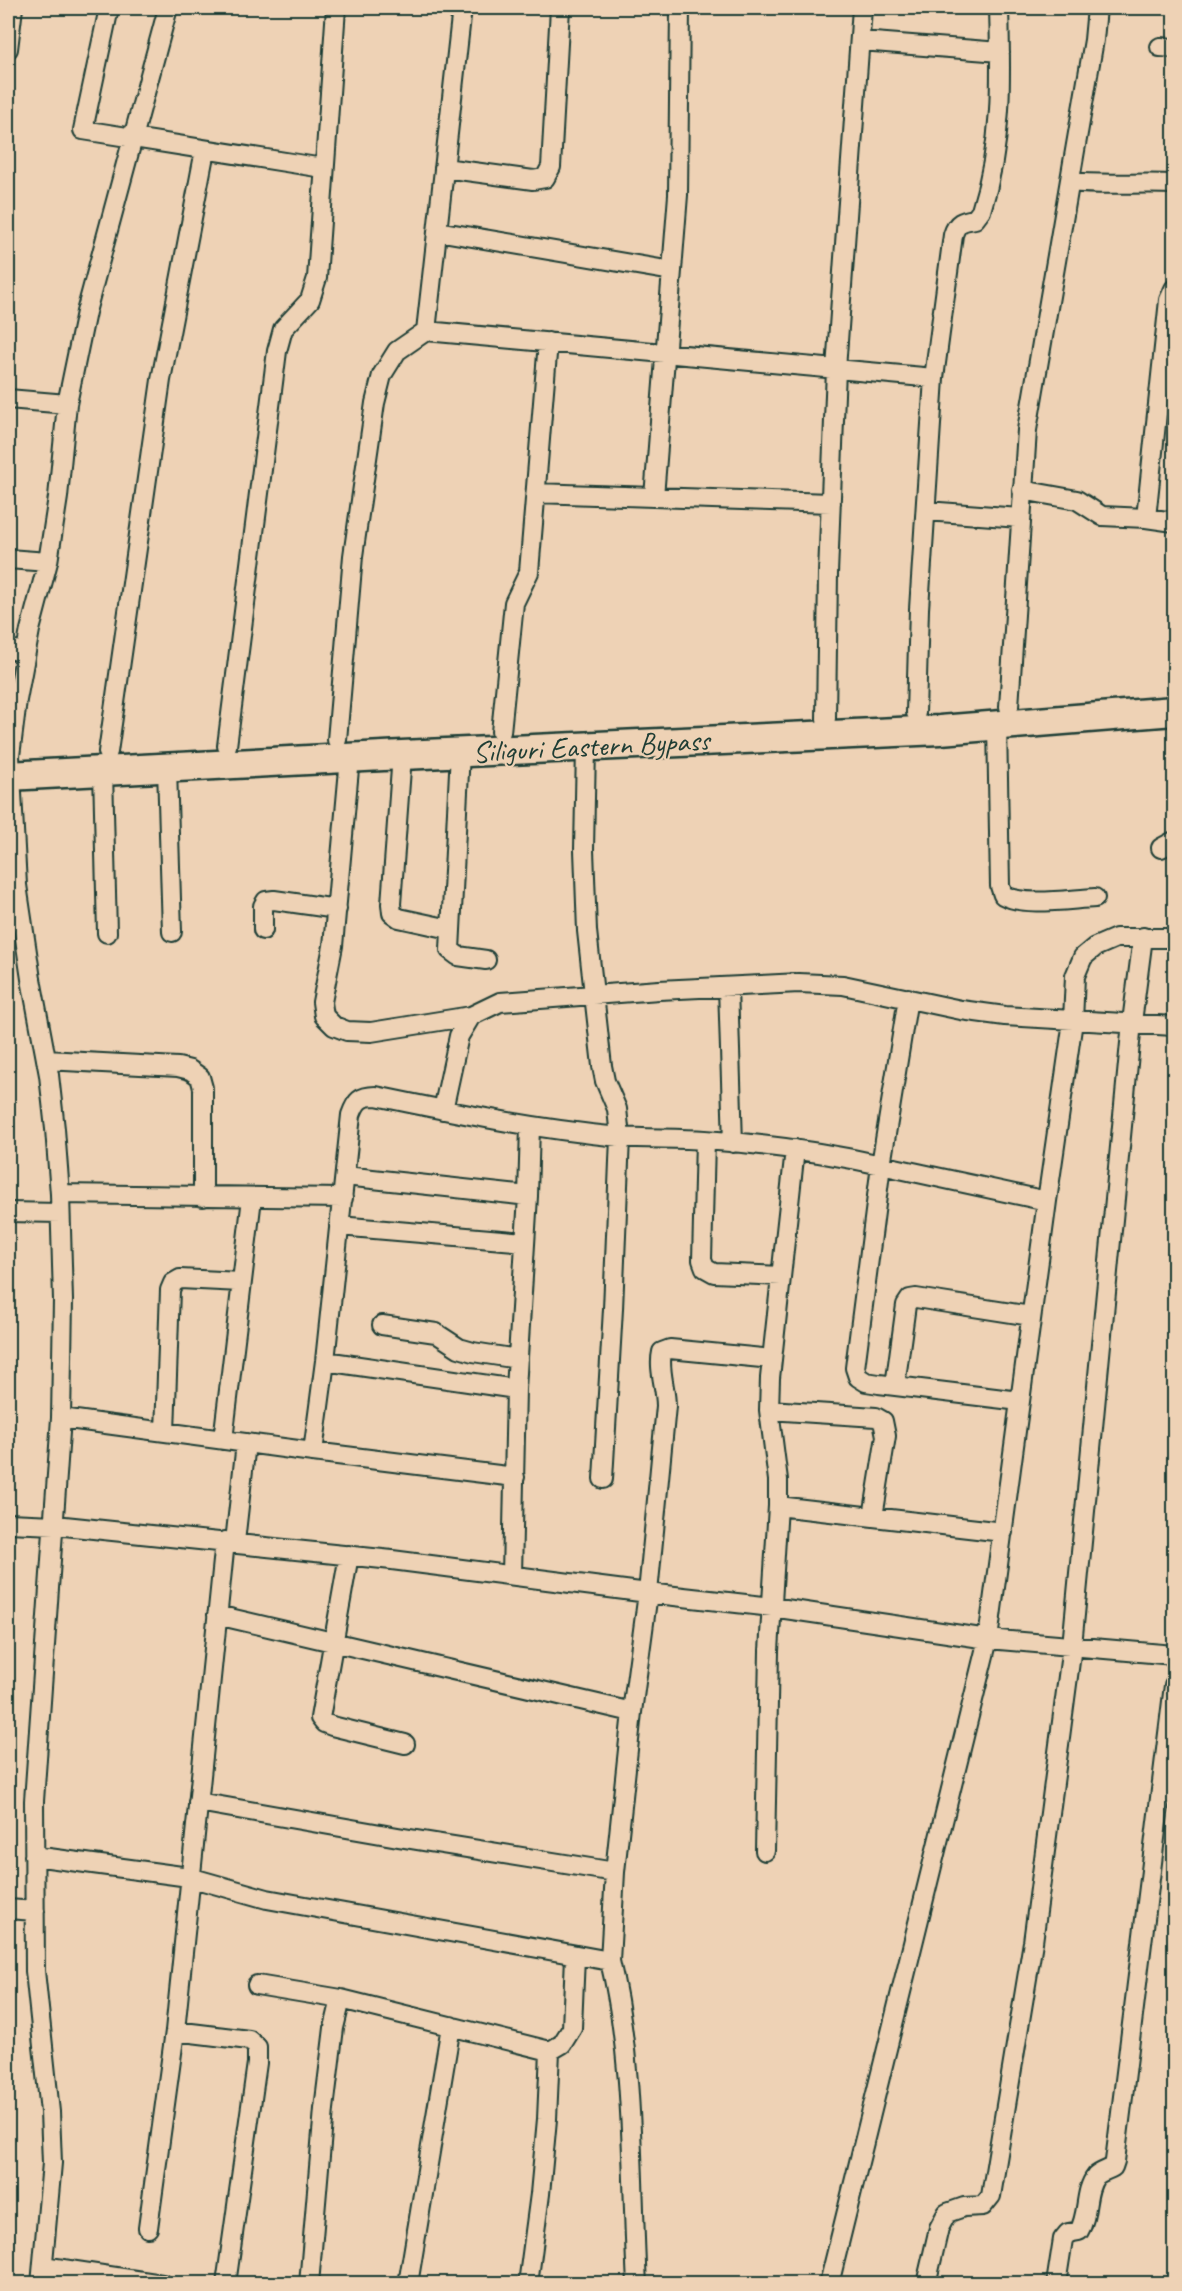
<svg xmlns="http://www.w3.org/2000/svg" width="1182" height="2291" font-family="Caveat,sans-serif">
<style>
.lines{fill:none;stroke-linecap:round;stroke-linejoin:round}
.minor-casing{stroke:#1f3d34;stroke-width:22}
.primary-casing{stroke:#1f3d34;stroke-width:33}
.minor{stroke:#eed2b5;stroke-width:18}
.primary{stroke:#eed2b5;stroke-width:28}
.labels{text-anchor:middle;stroke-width:4.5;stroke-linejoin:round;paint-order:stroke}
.street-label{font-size:30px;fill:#1f3d34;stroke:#eed2b5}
</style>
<rect width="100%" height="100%" fill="#eed2b5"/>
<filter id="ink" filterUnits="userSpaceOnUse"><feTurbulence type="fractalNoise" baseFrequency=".0167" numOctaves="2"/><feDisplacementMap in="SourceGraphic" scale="12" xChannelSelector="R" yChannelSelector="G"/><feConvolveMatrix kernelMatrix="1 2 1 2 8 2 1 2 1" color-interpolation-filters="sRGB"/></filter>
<g filter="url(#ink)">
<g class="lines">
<defs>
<path id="minor" d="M 109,8 L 83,130 L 323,168
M 861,41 L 1000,52
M 1160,47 L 1174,48
M 8,49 L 13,8
M 444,168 L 533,180 L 545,178 L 551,167 L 560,8
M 1070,182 C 1105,186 1139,182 1174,184
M 437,231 L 672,271
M 1174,289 L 1169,300 L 1146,518 L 1174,522
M 426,331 L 934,378
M 8,399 L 67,404
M 1022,490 L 1077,500 L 1102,516 L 1146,518
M 536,493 L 831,503
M 654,497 L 678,195 L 680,8
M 926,511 L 1020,518
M 8,559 L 48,562
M 8,649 L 26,652
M 1009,707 L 1027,430 L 1094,40 L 1097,8
M 916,713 L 919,609 L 934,378 L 953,235 C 957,222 962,221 975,219 L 981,211 C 1003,141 1001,79 999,8
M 826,719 L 828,574 L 836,369 L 862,8
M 997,725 L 1000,886 L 1003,895 C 1025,907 1070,899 1095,898
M 501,732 L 514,603 L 529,572 L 548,342
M 337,740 L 353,556 L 375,403 L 382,375 L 397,351 L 426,331 L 462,8
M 227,746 L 277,351 L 283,329 L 310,300 L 317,278 L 336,8
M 586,747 L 584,850 L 587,931 L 602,1066 L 605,1081 L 617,1109 L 620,1137 L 613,1309 L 603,1479
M 108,752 L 161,380 L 205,150
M 460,752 L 450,950 L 458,956 L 486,960
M 402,755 L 391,904 L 392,913 L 399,918 L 450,929
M 350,758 L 333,946 L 322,1002 L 324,1016 L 334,1026 L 347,1031 L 371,1032 L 471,1016
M 167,768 L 172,932
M 103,771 L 107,933
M 1161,848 L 1174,841
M 263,930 L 263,906 L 266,901 L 274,900 L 337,909
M 728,987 L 733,1143
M 908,998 L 881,1165 L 1047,1201
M 46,1060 L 178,1067 L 190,1070 L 200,1077 L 203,1088 L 203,1197
M 443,1110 L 459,1036 L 471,1016 L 500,1002 L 659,990 L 799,983 L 843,985 L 961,1010 L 1005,1016 L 1174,1026
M 705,1140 L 702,1260 L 705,1268 L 714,1273 L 781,1276
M 345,1176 L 528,1196
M 60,1194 L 343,1198
M 8,1212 L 60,1213
M 339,1226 L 525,1242
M 382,1325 L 436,1333 L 459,1348 L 473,1352 L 518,1359
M 325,1361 L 516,1389
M 895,1386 L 906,1305 L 910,1299 L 916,1298 L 1031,1316
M 769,1410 L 876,1417 L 883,1421 L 886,1436 L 873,1517
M 61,1418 L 313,1452 L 325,1361 L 351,1115 C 356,1101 360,1096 376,1096 C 457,1113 535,1129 619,1137 C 647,1139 676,1138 705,1140 C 765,1144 823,1152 881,1165 L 855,1368 L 858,1377 L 866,1382 L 879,1384 L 1020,1401
M 165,1432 L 170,1290 L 173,1283 L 180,1279 L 241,1282
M 223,1440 L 252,1198
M 313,1452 L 515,1477
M 778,1506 L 1003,1532
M 8,1523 L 55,1525 L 392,1560 L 648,1593 L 772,1607 L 988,1639 L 1174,1655
M 235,1542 L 246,1443
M 349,1555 L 320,1718 L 324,1723 L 332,1726 L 405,1744
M 512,1575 L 516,1389 L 528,1196 L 530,1126
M 217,1615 L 632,1712
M 198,1802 L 398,1837 L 615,1872
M 765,1851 L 769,1651 L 778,1506 L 778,1480 L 769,1410 L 770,1378 L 795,1149
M 34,1856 L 189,1877 L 267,1899 L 610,1961 L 615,1872 L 632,1712 L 648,1593 L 666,1406 C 666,1388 658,1369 662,1352 L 670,1349 L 772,1359
M 8,1909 L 35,1911
M 610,1961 C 635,2066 631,2176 637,2284
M 257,1985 L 341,1999
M 175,2031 L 249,2040 L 257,2047 L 257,2063 L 226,2284
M 148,2228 L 175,2031 L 225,1541
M 43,2266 L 162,2284
M 41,2284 L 52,2163 L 50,2112 L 35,1971 L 34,1801 L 61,1418 L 63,1300 L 60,1194 L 55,1129 L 49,1075 L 31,979 L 17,885 L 10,756 L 17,700 L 30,630 L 48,562 L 58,497 L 67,404 L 86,312 L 168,8
M 309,2284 L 324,2109 L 334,2028 L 341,1999 L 550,2051
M 408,2284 L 451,2026
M 528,2284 L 540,2194 L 547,2119 L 550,2051 L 562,2044 L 572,2028 L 575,1956
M 829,2284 L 988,1639 L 1047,1201 L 1073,1021 L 1075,976 L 1083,957 L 1095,947 L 1116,938 L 1174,938
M 926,2284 L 939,2228 L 947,2213 L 964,2207 L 983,2206 L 991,2196 L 1033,1942 L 1072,1646 L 1132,1022 L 1143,937
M 1056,2284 L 1063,2239 L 1068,2233 L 1079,2231 C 1089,2215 1084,2191 1096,2176 C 1100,2172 1108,2170 1113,2167 L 1115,2161 L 1174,1685"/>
<path id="primary" d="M 8,776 L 402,755 L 940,730 L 1174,711"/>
</defs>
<use href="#minor" class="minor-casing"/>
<use href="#primary" class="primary-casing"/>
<use href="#minor" class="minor"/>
<use href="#primary" class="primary"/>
</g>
</g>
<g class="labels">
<g class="street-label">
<text transform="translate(591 746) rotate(-3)" y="10">Siliguri Eastern Bypass</text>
</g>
</g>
<rect width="1182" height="2291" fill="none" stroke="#eed2b5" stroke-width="30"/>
<rect x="15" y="15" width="1152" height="2261" fill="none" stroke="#1f3d34" stroke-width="2" filter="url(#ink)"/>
</svg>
